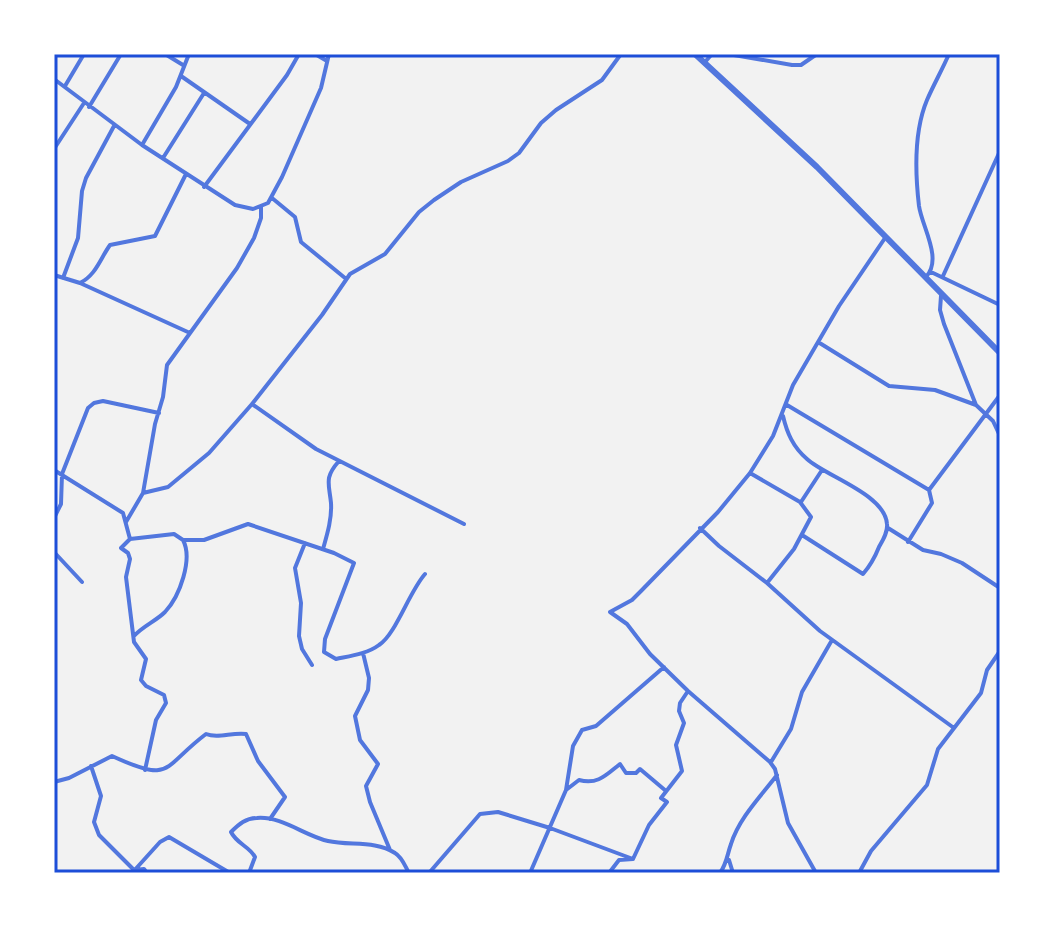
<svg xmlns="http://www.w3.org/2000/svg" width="1054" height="927" font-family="Figtree,sans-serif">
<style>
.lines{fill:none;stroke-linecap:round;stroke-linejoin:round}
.minor{stroke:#5277de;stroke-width:4}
.tertiary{stroke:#5277de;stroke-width:6}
.neatline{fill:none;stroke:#1d4ed8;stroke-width:3}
</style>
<rect width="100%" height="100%" fill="#f2f2f2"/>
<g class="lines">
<path class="minor" d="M 165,54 L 183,65
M 315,54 L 327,61
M 728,54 L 792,65 L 801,65 L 817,54
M 705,62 L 712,54
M 181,76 L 250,124
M 54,79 L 142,145 L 235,205 L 253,209 L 268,203 L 282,177 L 321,88 L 329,54
M 65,86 L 84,54
M 89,107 L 121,54
M 142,145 L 176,87 L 189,54
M 54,149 L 84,103
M 163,158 L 204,93
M 204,187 L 287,75 L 299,54
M 272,198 L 295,217 L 301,242 L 345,278
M 931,272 L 1000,305
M 54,275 L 80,283 L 190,333
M 943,276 L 1000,151
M 926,277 C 943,259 922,227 919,206 C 915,172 914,131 927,100 C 934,84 942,70 949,54
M 63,278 L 78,238 L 82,191 L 86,178 L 114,126
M 80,283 C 96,275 100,259 110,245 L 155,236 L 186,174
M 941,296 L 940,310 L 944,324 L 976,405
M 818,342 L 889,386 L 935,390 L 976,405 L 993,421 L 1000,436
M 252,404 L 316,449 L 464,524
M 787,405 L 929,490 L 932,503 L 908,542
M 783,416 C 787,433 793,447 807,459 C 825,476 885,494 887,524 C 888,532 883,540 879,547 C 875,557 870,566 863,574 L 802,535
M 54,470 L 123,513 L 130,539
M 750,473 L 800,502 L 811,517 L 794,549 L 767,583
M 929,490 L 1000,395
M 143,493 L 168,487 L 209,453 L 252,404 L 322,315 L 350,274 L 385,254 L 419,212 L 434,200 L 461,182 L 508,161 L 519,153 L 541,123 L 556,110 L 602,80 L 621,54
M 801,502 L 822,470
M 54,518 L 61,504 L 62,474 L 88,408 L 94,403 L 103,401 L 159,413
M 126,522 L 143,493 L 155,424 L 163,397 L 167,365 L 237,268 L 254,238 L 261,218 L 261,207
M 700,528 L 719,546 L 767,583 L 820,631 L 954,728
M 888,528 L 923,550 L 941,554 L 962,563 L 1000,588
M 305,543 L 295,568 L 301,603 L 299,636 L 302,649 L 312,665
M 323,549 C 327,535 332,519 331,503 C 329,483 324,478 339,461
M 54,552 L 82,582
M 134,636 C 143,626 156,621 165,612 C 180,596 193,559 183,540
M 363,653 L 369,678 L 368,690 L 355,716 L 360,740 L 378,764 L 366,786 L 370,802 L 390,850
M 771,762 L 791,729 L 802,692 L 832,640
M 91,766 L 101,796 L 94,822 L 99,835 L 134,870 L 144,869 L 147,873
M 145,770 L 156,720 L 166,703 L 164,695 L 146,686 L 141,680 L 146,659 L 134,642 L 126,577 L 130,559 L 128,553 L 121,548 L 130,539 L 174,534 L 183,540 L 204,540 L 248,524 L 334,553 L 354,563 L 325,639 L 324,652 L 336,659 C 350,656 367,654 379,645 C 396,634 409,592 425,574
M 54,782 L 69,778 L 112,756 C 173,784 161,768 206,734 C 218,739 232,732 246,734 L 258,761 L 285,797 L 270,819
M 566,790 L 579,780 C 598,785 606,775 620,764 L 626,773 L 636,773 L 640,769 L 666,791
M 729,860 L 733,873
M 132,873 L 160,842 L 169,837 L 230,873
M 249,873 L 255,857 C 249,846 237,844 231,832 C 239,824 246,818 257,818 C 282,816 305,836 328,841 C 350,846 375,840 395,853 C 402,857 405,866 409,873
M 429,873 L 480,814 L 498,812 L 550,828 L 633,859
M 530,873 L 566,790 L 573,746 L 582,730 L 596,726 L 664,667
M 609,873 L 619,860 L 633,859 L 649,825 L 667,802 L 661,798 L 682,771 L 676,745 L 684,723 L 679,711 L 680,703 L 688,691
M 720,873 C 727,863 727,855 731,844 C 739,818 761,796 777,775
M 816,873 L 788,823 L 775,769 L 770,762 L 688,691 L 650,654 L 627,624 L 610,612 L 632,600 L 641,591 L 718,512 L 750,473 L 773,436 L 793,385 L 839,306 L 885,238
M 859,873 L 871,851 L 927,785 L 938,749 L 981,693 L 987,670 L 1000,651"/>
<path class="tertiary" d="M 695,54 L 817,167 L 1000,353"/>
</g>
<rect width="1054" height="927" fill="none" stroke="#ffffff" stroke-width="112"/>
<rect x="56" y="56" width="942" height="815" class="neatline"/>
</svg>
